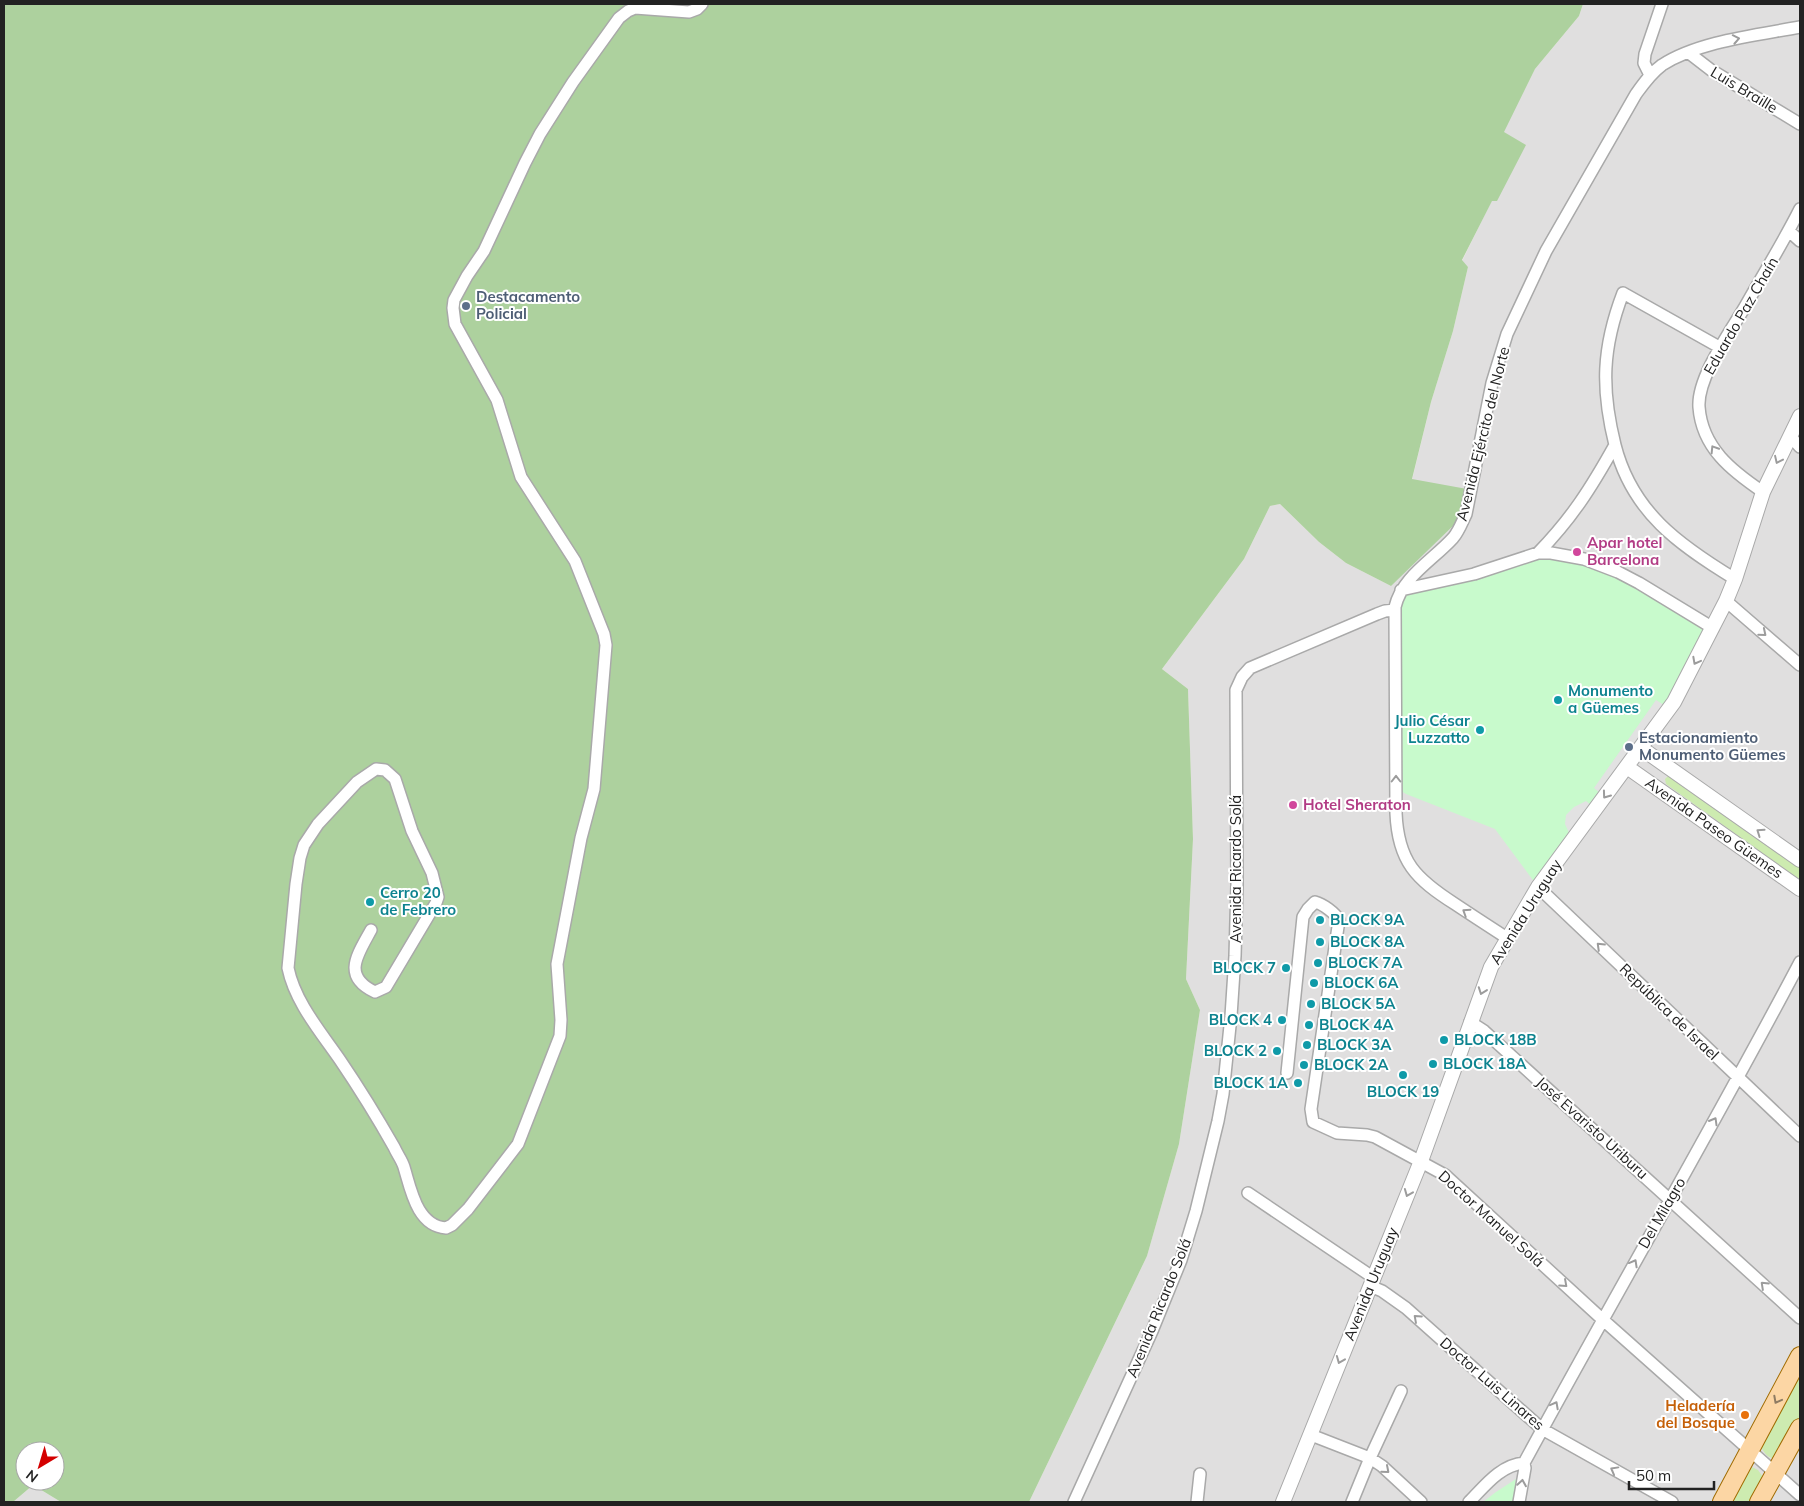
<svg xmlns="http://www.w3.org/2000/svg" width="1804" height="1506" font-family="Mulish,sans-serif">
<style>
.residential{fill:#e0dfdf}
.grass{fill:#cdebb0}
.forest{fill:#add19e;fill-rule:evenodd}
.park{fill:#c8facc}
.parking{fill:#e2e2e2}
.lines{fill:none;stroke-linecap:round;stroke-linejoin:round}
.minor-casing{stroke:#a9a9a9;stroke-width:14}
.tertiary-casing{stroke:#a9a9a9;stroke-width:16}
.primary-casing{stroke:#a06b00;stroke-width:20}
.minor{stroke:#fff;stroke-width:11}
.tertiary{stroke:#fff;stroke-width:14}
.primary{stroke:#fcd6a4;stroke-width:18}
.oneway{stroke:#9c9c9c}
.oneway2{stroke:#8f7c63}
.service-dot{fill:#5c6f8a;stroke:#fff;stroke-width:2}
.hotel-dot{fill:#d1479c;stroke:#fff;stroke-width:2}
.culture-dot{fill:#0f9aa8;stroke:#fff;stroke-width:2}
.food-dot{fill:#e8710a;stroke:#fff;stroke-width:2}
.labels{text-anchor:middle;stroke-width:4;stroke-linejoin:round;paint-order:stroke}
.street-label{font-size:15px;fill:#222;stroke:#fff}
.service-label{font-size:15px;font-weight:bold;fill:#4e5e75;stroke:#fff;text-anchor:start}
.hotel-label{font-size:15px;font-weight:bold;fill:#b23c85;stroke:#fff;text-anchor:start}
.culture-label{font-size:15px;font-weight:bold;fill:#0d838f;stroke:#fff;text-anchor:start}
.food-label{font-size:15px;font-weight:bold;fill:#c56008;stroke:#fff;text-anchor:end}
</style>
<rect width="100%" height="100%" fill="#f2efe9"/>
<path class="residential" d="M 1583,4 L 1800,4 L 1800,1502 L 1029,1502 L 1147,1256 L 1179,1144 L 1200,1010 L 1186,979 L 1193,839 L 1188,689 L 1162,669 L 1244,559 L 1270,506 L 1280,504 L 1319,542 L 1346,563 L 1391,586 L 1412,480 L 1431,402 L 1453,331 L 1468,267 L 1462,261 L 1492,200 L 1525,145 L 1503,132 L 1535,69 L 1579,16 Z
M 33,1485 L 61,1502 L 13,1502 Z"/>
<path class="grass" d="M 1673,775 L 1800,867 L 1800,880 L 1666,784 L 1665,779 L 1668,776 Z
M 1800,1372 C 1800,1384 1803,1409 1800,1419 C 1799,1425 1794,1431 1791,1436 C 1783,1450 1774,1471 1761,1447 Z
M 1752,1467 L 1758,1470 L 1763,1477 L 1760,1486 L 1752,1502 L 1728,1502 L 1745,1473 Z"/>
<path class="forest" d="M 4,4 L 1583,4 L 1579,16 L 1535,69 L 1504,132 L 1526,145 L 1497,201 L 1492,201 L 1462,260 L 1468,267 L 1453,331 L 1431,402 L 1412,479 L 1467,489 L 1457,522 L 1391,586 L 1346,563 L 1319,542 L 1280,504 L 1270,506 L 1244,559 L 1162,669 L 1188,689 L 1193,839 L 1186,979 L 1200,1010 L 1179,1144 L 1147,1256 L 1029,1502 L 61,1502 L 33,1485 L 13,1502 L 4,1502 ZM 25,1451 L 55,1451 L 55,1481 L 25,1481 Z"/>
<path class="park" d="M 1538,553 L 1584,559 L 1713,628 L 1674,702 L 1538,887 L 1495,829 L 1406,794 L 1396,788 L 1395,622 L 1401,597 L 1410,591 Z
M 1516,1479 L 1513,1502 L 1483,1502 L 1496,1492 Z"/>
<path class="parking" d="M 1656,700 L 1664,705 L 1601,794 L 1594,788 Z
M 1586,801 L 1592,806 L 1570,835 L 1565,824 L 1566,815 L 1574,807 Z"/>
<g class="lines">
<defs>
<path id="minor" d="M 1689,53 L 1711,70 L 1800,124
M 1650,75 L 1644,63 L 1645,54 L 1662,4
M 1789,231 L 1800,241
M 1790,436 L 1800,447
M 1615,445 C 1632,512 1679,545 1735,579
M 1763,492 C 1732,471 1702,448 1699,407 C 1697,377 1731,331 1746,305 C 1764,273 1784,241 1800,209
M 1538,553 C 1572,518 1591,488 1615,445 C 1601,389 1602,348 1623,293 L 1721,348
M 1401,590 L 1474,574 L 1538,553 L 1551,553 L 1584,559 L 1618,572 L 1639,583 L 1713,628
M 1726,601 L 1800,665
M 1538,887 L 1800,1136
M 371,930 C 358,954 341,976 375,992 L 386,987 L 436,903 L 438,897 L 432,873 L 412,831 L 395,779 L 385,770 L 376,769 L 357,782 L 318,824 L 304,845 L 300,858 L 296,884 L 288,968 C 295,1002 320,1031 340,1060 C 359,1088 377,1117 394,1147 C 397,1154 402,1160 404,1167 C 411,1190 417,1226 446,1228 L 452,1225 L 468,1209 L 518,1144 L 560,1036 L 561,1020 L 557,964 L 581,838 L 594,789 L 606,645 L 604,634 L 575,561 L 521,477 L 497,400 L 455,324 L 453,308 L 454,300 L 467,276 L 484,251 L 525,163 L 540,134 L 573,82 L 619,18 L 628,11 L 635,8 L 689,12 L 697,9 L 702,4
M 1507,938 C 1490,927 1473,916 1455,904 C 1416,879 1398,862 1396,813 L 1395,607 C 1402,577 1433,560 1453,538 C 1459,531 1462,522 1466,514 L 1492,383 L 1507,334 L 1546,251 L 1636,94 C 1644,83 1651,73 1662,65 C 1699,41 1758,35 1800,27
M 1470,1022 L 1484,1031 L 1800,1318
M 1287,1073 L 1303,917 L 1308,909 L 1315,902 C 1323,904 1335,913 1339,920 L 1311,1109 L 1313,1122 L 1337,1133 L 1367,1135 L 1375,1137 L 1445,1175 L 1602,1319 L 1800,1495
M 1248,1193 L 1374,1278
M 1370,1286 L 1382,1291 L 1406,1308 L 1542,1429 L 1672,1502
M 1311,1435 L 1370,1458 L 1382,1466 L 1421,1502
M 1074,1502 L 1152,1331 L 1181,1260 L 1196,1211 L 1218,1121 L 1223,1094 L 1231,1016 L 1235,956 L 1237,885 L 1236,690 L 1242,677 L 1250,668 L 1377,614 L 1385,611 L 1395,610
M 1197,1502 L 1200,1474
M 1352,1502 L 1370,1458 L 1401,1391
M 1469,1502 C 1484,1487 1500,1465 1524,1463
M 1519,1502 L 1525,1468 L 1524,1463 C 1615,1295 1711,1131 1800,962"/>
<path id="tertiary" d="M 1641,748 L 1800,860
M 1627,767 L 1800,889
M 1283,1502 L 1421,1161 L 1491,967 L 1538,887 L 1674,702 L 1726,601 L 1735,579 L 1763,492 L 1800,416"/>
<path id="primary" d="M 1722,1502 L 1800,1356
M 1759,1502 L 1800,1428"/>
</defs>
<use href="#minor" class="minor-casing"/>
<use href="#tertiary" class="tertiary-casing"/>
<use href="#primary" class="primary-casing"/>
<use href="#minor" class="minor"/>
<use href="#tertiary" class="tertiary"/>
<use href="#primary" class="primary"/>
</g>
<defs><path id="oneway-chevron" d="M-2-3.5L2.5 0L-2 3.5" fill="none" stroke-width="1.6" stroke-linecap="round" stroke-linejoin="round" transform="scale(1.25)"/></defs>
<g class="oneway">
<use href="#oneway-chevron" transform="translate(1736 39) rotate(-11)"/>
<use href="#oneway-chevron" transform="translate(1714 449) rotate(-122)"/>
<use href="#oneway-chevron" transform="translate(1778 460) rotate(115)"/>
<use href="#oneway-chevron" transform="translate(1763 633) rotate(40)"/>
<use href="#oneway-chevron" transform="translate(1696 661) rotate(118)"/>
<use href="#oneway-chevron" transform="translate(1396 779) rotate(-90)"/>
<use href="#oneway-chevron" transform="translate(1606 795) rotate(126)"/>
<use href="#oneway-chevron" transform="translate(1760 832) rotate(-145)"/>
<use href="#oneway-chevron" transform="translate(1466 912) rotate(-147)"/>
<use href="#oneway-chevron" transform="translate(1600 946) rotate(-136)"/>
<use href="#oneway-chevron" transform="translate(1482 991) rotate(110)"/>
<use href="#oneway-chevron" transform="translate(1714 1121) rotate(-60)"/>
<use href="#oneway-chevron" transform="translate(1408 1193) rotate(112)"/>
<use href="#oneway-chevron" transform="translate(1634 1263) rotate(-61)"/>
<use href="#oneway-chevron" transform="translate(1564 1284) rotate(42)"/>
<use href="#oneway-chevron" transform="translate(1764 1285) rotate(-137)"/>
<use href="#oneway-chevron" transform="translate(1417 1318) rotate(-138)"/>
<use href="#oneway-chevron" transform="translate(1340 1360) rotate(112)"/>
<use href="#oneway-chevron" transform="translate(1555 1405) rotate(-62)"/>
<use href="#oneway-chevron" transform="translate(1386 1470) rotate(41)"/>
<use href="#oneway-chevron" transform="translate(1614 1470) rotate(-151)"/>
<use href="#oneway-chevron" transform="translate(1522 1483) rotate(-81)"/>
</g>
<use class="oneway2" href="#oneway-chevron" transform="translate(1777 1400) rotate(118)"/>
<g class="service-dot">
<circle cx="466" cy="306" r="5"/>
<circle cx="1629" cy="747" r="5"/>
</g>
<g class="hotel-dot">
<circle cx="1577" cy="552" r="5"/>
<circle cx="1293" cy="805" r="5"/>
</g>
<g class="culture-dot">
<circle cx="1558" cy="700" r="5"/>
<circle cx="1480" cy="730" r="5"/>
<circle cx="370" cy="902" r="5"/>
<circle cx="1320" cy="920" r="5"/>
<circle cx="1320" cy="942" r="5"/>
<circle cx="1318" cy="963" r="5"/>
<circle cx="1286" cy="968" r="5"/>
<circle cx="1314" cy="983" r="5"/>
<circle cx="1311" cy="1004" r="5"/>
<circle cx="1282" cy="1020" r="5"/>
<circle cx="1309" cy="1025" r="5"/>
<circle cx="1444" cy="1040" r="5"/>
<circle cx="1307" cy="1045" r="5"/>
<circle cx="1277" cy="1051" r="5"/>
<circle cx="1433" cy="1064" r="5"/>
<circle cx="1304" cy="1065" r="5"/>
<circle cx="1403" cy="1075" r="5"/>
<circle cx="1298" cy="1083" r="5"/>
</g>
<circle class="food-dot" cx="1745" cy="1415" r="5"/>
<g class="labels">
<g class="street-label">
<text transform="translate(1744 90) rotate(31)" y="5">Luis Braille</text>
<text transform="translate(1741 316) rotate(-60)" y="5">Eduardo Paz Chaín</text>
<text transform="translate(1483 434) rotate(-76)" y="5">Avenida Ejército del Norte</text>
<text transform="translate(1714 828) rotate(35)" y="5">Avenida Paseo Güemes</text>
<text transform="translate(1236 869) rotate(-90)" y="5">Avenida Ricardo Solá</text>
<text transform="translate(1526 912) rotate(-58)" y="5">Avenida Uruguay</text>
<text transform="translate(1669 1012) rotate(44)" y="5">República de Israel</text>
<text transform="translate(1592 1128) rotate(42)" y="5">José Evaristo Uriburu</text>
<text transform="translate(1662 1213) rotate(-60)" y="5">Del Milagro</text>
<text transform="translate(1491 1219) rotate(42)" y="5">Doctor Manuel Solá</text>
<text transform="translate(1371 1284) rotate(-68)" y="5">Avenida Uruguay</text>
<text transform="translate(1159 1308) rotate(-68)" y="5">Avenida Ricardo Solá</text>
<text transform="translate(1492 1384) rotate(41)" y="5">Doctor Luis Linares</text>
</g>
<g class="service-label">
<text x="476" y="302">Destacamento<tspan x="476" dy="17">Policial</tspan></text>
<text x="1639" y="743">Estacionamiento<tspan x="1639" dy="17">Monumento Güemes</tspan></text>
</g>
<g class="hotel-label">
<text x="1587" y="548">Apar hotel<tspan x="1587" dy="17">Barcelona</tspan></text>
<text x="1303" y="810">Hotel Sheraton</text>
</g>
<g class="culture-label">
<text x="1568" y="696">Monumento<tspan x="1568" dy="17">a Güemes</tspan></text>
<text x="1470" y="726" text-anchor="end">Julio César<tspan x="1470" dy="17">Luzzatto</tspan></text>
<text x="380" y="898">Cerro 20<tspan x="380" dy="17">de Febrero</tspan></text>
<text x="1330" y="925">BLOCK 9A</text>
<text x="1330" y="947">BLOCK 8A</text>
<text x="1328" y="968">BLOCK 7A</text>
<text x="1276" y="973" text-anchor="end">BLOCK 7</text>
<text x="1324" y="988">BLOCK 6A</text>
<text x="1321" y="1009">BLOCK 5A</text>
<text x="1272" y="1025" text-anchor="end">BLOCK 4</text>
<text x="1319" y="1030">BLOCK 4A</text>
<text x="1454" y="1045">BLOCK 18B</text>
<text x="1317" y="1050">BLOCK 3A</text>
<text x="1267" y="1056" text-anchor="end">BLOCK 2</text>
<text x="1443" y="1069">BLOCK 18A</text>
<text x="1314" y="1070">BLOCK 2A</text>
<text x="1288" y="1088" text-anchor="end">BLOCK 1A</text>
<text x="1403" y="1097" text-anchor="middle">BLOCK 19</text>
</g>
<g class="food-label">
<text x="1735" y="1411">Heladería<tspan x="1735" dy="17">del Bosque</tspan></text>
</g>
</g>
<rect width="1804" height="1506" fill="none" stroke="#222222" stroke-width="10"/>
<g transform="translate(40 1466) rotate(218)"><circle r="24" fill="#ffffff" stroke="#a7a7a7"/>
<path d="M0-4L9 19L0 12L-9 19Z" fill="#d40000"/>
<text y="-8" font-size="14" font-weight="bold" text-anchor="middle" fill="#222222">N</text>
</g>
<path d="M1629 1481v8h85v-8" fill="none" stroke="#222222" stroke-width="2.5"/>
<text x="1636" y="1481" font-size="15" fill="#222222" stroke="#ffffff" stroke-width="4" paint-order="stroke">50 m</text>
</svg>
